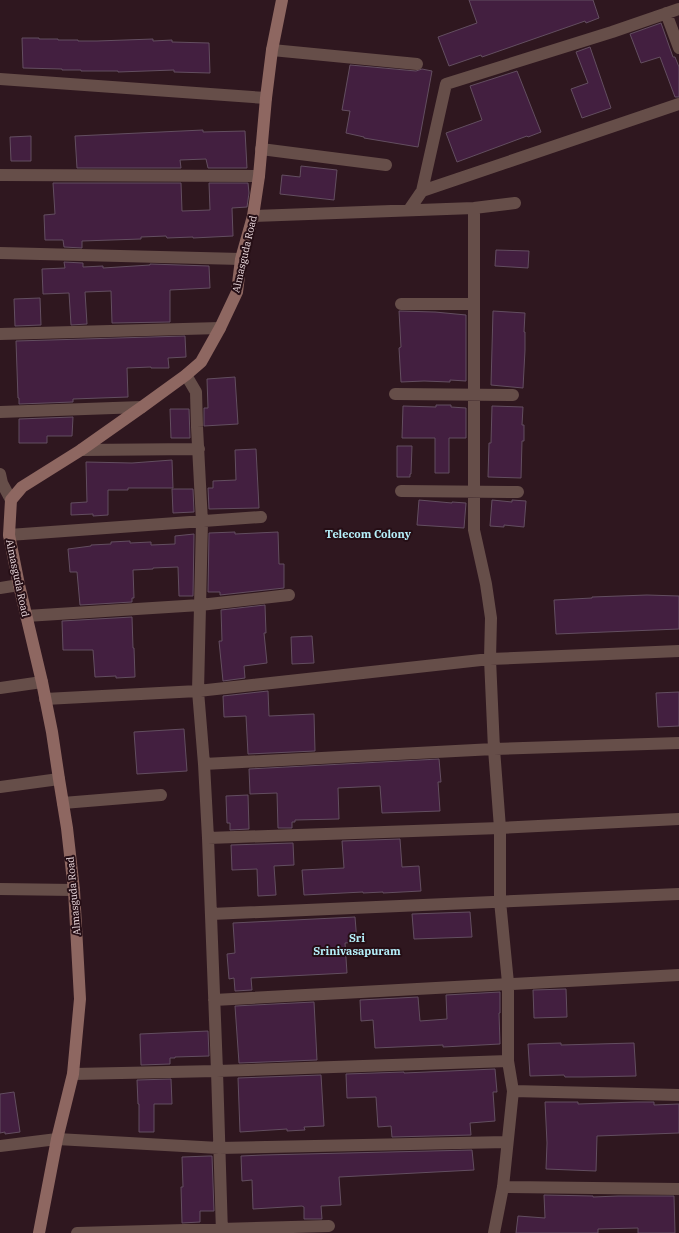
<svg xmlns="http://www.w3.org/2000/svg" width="679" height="1233" font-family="'IBM Plex Serif',serif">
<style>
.building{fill:#431f40;stroke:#634e60}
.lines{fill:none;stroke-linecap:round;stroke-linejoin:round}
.street{stroke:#664e49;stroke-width:12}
.secondary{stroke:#8e6761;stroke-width:12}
.labels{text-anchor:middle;stroke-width:4;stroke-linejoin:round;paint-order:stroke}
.street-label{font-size:10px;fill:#f1e0e4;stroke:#250e15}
.neighbourhood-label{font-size:11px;font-weight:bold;fill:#b5eff9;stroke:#250e15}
</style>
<rect width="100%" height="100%" fill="#2f171f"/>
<path class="building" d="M 469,0 L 593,0 L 599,18 L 586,23 L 585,21 L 482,57 L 481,55 L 449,66 L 438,37 L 477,23 Z
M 661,23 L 673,57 L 675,57 L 679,67 L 679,97 L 675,97 L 660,57 L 641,63 L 630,34 Z
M 22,38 L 39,38 L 39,39 L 58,39 L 58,40 L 78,40 L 78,41 L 97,41 L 153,39 L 153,41 L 172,40 L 172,42 L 209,43 L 210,73 L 174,72 L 174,70 L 118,72 L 118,71 L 81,71 L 81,70 L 62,70 L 62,69 L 23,68 Z
M 590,47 L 611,108 L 582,118 L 571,89 L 588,83 L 576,52 Z
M 350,65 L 416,71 L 422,69 L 432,71 L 418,147 L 364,138 L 364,137 L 346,133 L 350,111 L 342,110 Z
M 517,71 L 541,132 L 528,137 L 527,136 L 457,162 L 446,133 L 482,120 L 470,86 Z
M 203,130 L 203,132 L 245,131 L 247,168 L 208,168 L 206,159 L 180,160 L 181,168 L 77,168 L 75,136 Z
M 31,136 L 31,161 L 11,161 L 10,137 Z
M 301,166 L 337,170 L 334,200 L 280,194 L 282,175 L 300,177 Z
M 53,183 L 181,183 L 182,211 L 210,210 L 209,183 L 248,183 L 249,193 L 247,207 L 232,208 L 233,236 L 193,238 L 193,237 L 167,238 L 166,236 L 141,237 L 141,239 L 82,241 L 82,248 L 64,247 L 63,240 L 45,240 L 44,215 L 55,214 Z
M 496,250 L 529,251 L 528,268 L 495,266 Z
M 64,262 L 83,263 L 83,267 L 103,266 L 103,268 L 150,265 L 150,264 L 209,266 L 210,288 L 170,290 L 170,322 L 112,323 L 111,291 L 85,292 L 87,324 L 71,325 L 69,293 L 43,294 L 42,269 L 65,268 Z
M 40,298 L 41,325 L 15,326 L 14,299 Z
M 399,311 L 434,312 L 435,312 L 466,315 L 466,381 L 450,380 L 450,382 L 424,381 L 401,382 L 399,348 L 401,347 Z
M 493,311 L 525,313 L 524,332 L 525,332 L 525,350 L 523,388 L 491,385 Z
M 185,336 L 186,357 L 168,358 L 169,368 L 151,368 L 151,367 L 127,368 L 128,397 L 73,399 L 73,402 L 19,404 L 19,398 L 18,398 L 16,341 Z
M 235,377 L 238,424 L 204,426 L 204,408 L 208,408 L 207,379 Z
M 436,405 L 451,405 L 451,407 L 466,408 L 466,438 L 449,438 L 449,473 L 435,473 L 435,438 L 402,438 L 403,406 L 436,407 Z
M 492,406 L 523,407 L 522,425 L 524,425 L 524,441 L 522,441 L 521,478 L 488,477 L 489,443 L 491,443 Z
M 170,409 L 189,409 L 190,438 L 171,438 Z
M 73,417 L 72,436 L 47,436 L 47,443 L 19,443 L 19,419 Z
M 397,446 L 412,446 L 411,474 L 410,474 L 410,477 L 397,477 Z
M 256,449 L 259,508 L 209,509 L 208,488 L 213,488 L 213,481 L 236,480 L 235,450 Z
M 172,460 L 173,488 L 128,488 L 128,490 L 108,490 L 108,515 L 93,516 L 93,514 L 71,515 L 71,503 L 87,502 L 86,462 L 132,463 Z
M 172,489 L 193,489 L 194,512 L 173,513 Z
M 419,500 L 452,503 L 452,502 L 466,503 L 464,528 L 417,525 Z
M 492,500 L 512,502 L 512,500 L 526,501 L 524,527 L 504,525 L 504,527 L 490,526 Z
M 235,532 L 235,534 L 278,532 L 279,564 L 284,564 L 284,588 L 220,595 L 220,592 L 208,592 L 209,533 Z
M 194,534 L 193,596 L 179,596 L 178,567 L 153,568 L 153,569 L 133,570 L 134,598 L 132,598 L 132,602 L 80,605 L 77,572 L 70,572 L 68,549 L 91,546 L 91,545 L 111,544 L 111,542 L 130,541 L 130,543 L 151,542 L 151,545 L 175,544 L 175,536 Z
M 647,595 L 679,596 L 679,629 L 556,634 L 554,600 L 592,598 L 592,597 Z
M 265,605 L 266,633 L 264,633 L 267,663 L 244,666 L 245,678 L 223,681 L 219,641 L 222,641 L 221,610 Z
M 132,617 L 133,648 L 134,648 L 135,677 L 116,678 L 116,676 L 95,677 L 93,650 L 63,650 L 62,621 Z
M 312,636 L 314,663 L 292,664 L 291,637 Z
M 268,691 L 269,716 L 314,714 L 315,751 L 248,754 L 246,716 L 224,717 L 223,696 Z
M 679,692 L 679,726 L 658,727 L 656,693 Z
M 184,729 L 187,771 L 137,774 L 134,732 Z
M 439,759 L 441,782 L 438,782 L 440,811 L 382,813 L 380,786 L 338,788 L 339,819 L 295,820 L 295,822 L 292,822 L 292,828 L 278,828 L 277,793 L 250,794 L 249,769 Z
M 248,795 L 249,829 L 230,830 L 230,823 L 227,823 L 226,796 Z
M 400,839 L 402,867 L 419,866 L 421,891 L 383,893 L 383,892 L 363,893 L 363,892 L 304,895 L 302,870 L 344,868 L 342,841 Z
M 293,843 L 294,865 L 274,866 L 276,895 L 258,896 L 257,869 L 232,870 L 231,845 Z
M 470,912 L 472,937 L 414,939 L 412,914 Z
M 355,917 L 357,942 L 345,943 L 347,973 L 251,978 L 252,990 L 235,991 L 234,978 L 229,979 L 227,954 L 235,953 L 233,923 Z
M 566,989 L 567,1017 L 534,1018 L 533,990 Z
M 500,992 L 500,1013 L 499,1013 L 500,1044 L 443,1047 L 443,1045 L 375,1048 L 373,1020 L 361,1021 L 360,1000 L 418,997 L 420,1021 L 447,1019 L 446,995 Z
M 314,1002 L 317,1060 L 239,1063 L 235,1006 Z
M 208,1031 L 209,1056 L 175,1057 L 175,1058 L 170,1058 L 170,1064 L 141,1065 L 140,1034 Z
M 561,1043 L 561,1045 L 634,1043 L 636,1076 L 583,1077 L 565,1077 L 564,1075 L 530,1076 L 528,1044 Z
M 495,1069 L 497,1092 L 493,1092 L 495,1121 L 470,1123 L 471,1135 L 392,1137 L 391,1126 L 378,1127 L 376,1097 L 347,1098 L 346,1074 L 404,1072 L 404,1073 Z
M 321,1075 L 324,1126 L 304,1127 L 305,1130 L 287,1131 L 287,1129 L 240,1132 L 238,1078 Z
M 171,1079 L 172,1104 L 154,1104 L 154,1132 L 139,1132 L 139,1104 L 138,1104 L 137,1080 Z
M 14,1092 L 20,1132 L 5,1134 L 5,1132 L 0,1133 L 0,1094 Z
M 545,1102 L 578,1102 L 578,1104 L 636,1102 L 654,1102 L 654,1105 L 679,1104 L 679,1133 L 597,1136 L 596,1171 L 546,1169 L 547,1143 Z
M 472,1150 L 474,1170 L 339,1177 L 341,1205 L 321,1206 L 322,1219 L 304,1219 L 304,1207 L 302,1206 L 253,1209 L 252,1180 L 242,1181 L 241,1156 L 263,1155 Z
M 209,1156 L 212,1156 L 214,1211 L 200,1211 L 200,1222 L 182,1223 L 181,1187 L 183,1187 L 182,1157 Z
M 544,1195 L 593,1196 L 593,1197 L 618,1196 L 674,1196 L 675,1233 L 638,1233 L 638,1228 L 598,1229 L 598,1233 L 516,1233 L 518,1216 L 545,1218 Z"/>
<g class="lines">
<path class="street" d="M 666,13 L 679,48
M 272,50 L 417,64
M 0,79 L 266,98
M 261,149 L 386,165
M 0,175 L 259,176
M 422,191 L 446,84 L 612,32 L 679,9
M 474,208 L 474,530 L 486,584 L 491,618 L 490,659 L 494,749 L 500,828 L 500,901 L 508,983 L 508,1061 L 513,1091 L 503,1187 L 494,1233
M 409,210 L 422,191 L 679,104
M 253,216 L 474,208 L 515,203
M 0,253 L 241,259
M 401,304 L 474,304
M 0,334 L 220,328
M 186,375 L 196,392 L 197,427 L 202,522 L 198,691 L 204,764 L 208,838 L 217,1071 L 222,1233
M 395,394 L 513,395
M 0,412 L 142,407
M 81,450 L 199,449
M 0,474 L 2,483 L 11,500
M 401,491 L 518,492
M 9,535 L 261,517
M 0,588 L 19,585
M 26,616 L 200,605 L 289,595
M 0,688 L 42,682
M 45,699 L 198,691 L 490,659 L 679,651
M 204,764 L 494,749 L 679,743
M 0,787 L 59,779
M 63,803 L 161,795
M 208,838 L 500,828 L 679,819
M 0,889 L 74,890
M 211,914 L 679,894
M 214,1000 L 679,975
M 73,1074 L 217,1071 L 508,1061
M 513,1091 L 679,1095
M 0,1146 L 57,1139 L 219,1148 L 507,1142
M 503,1187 L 679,1189
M 77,1233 L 329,1226"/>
<path class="secondary" d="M 39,1233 L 57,1139 L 73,1074 L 80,999 L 74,890 L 67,828 L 59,779 L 52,732 L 42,682 L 19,585 L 9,535 L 11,500 L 22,487 L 81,450 L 142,407 L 186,375 L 201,362 L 220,328 L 237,292 L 241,259 L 253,216 L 259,176 L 266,98 L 272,50 L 282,0"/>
</g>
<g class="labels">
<g class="street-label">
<text transform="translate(244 254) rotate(-77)" y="4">Almasguda Road</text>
<text transform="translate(18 578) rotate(78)" y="4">Almasguda Road</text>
<text transform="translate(73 896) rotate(-95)" y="4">Almasguda Road</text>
</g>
<g class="neighbourhood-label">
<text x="368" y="538">Telecom Colony</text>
<text x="357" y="942">Sri<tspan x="357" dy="13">Srinivasapuram</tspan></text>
</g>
</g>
</svg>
